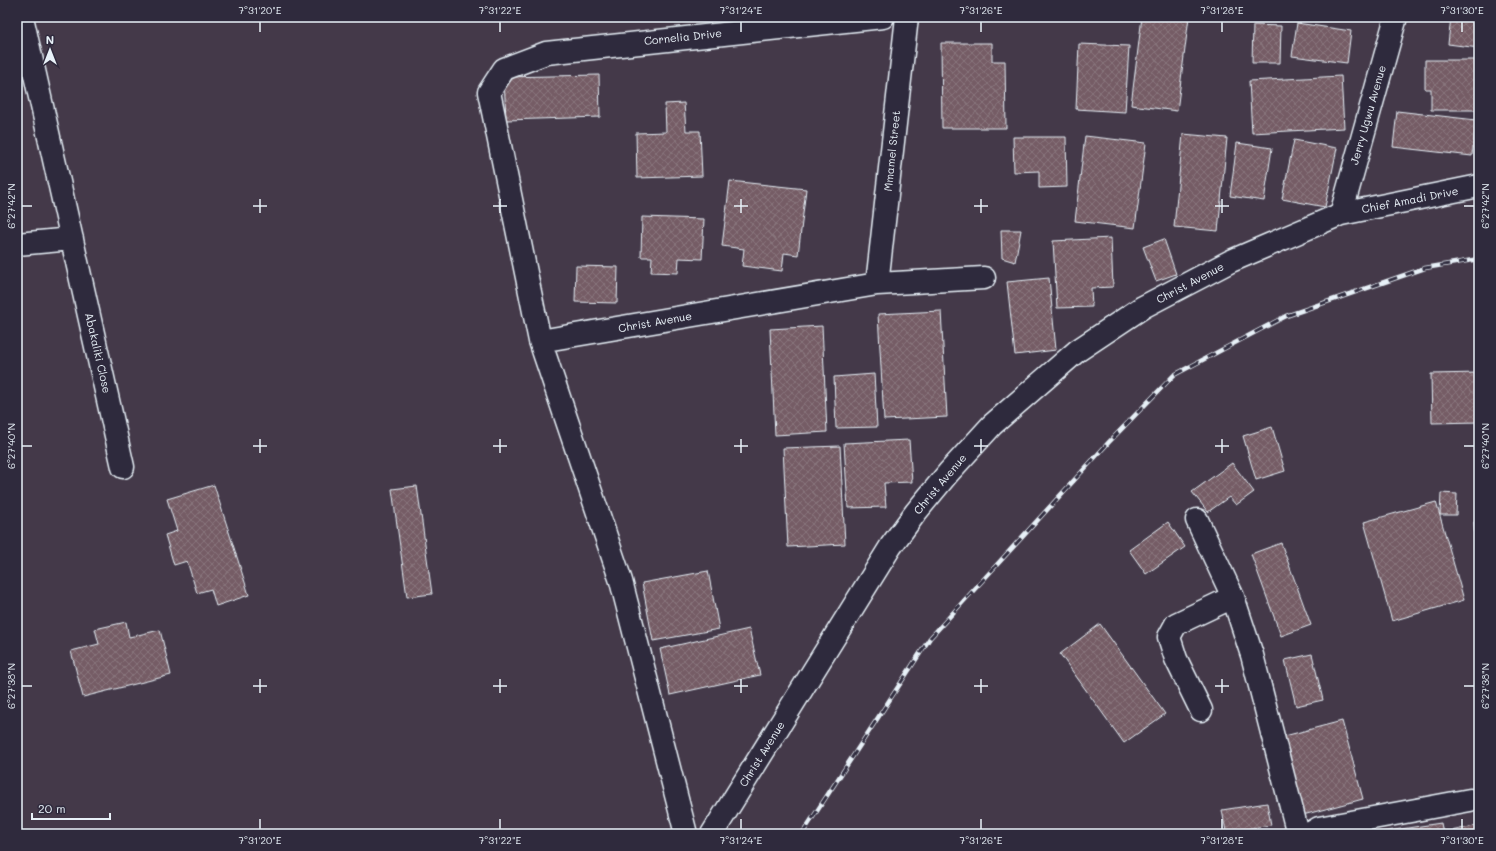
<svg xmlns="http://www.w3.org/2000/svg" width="1496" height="851" font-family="Mali,sans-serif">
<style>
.building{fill:url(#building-cross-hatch);stroke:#e8f1f8}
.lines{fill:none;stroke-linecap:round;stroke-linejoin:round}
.minor-casing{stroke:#e8f1f8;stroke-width:25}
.minor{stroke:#2f2a3d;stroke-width:22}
.rail-casing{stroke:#e8f1f8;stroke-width:4.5}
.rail{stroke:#2f2a3d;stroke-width:3;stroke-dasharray:9;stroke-linecap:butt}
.ticks{fill:none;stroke:#e8f1f8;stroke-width:1.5}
.labels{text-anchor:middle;stroke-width:3.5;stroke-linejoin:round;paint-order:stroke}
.street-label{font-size:11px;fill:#e8f1f8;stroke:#2f2a3d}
.neatline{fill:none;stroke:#e8f1f8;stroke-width:1.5}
.ticks-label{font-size:10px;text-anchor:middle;fill:#e8f1f8}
</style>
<defs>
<pattern id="building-cross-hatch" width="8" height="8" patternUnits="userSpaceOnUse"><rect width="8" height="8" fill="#745c65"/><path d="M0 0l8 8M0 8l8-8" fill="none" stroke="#88747c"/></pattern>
</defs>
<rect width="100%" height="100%" fill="#443949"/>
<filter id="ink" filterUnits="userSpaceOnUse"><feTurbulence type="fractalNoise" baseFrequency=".025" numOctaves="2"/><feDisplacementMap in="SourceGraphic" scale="8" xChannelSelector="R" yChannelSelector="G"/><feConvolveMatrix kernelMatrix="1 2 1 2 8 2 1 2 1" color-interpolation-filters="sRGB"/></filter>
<g filter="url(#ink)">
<path class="building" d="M 1142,17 L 1189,17 L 1177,111 L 1131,105 Z
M 1451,17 L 1479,17 L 1479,48 L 1448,44 Z
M 1297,23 L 1351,31 L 1347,63 L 1292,56 Z
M 1253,25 L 1281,26 L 1280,63 L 1252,63 Z
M 941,43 L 992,43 L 992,61 L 1005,61 L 1006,128 L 942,128 Z
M 1079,44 L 1129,46 L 1125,112 L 1076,109 Z
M 1425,60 L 1479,60 L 1479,110 L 1431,110 L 1431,89 L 1425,89 Z
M 599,75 L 600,117 L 506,120 L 504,77 Z
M 1341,76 L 1344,128 L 1252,133 L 1249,81 Z
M 684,103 L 686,131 L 700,131 L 702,176 L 637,178 L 636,133 L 666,132 L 665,104 Z
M 1397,111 L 1476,120 L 1472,156 L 1393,147 Z
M 1183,134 L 1227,138 L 1218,231 L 1174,227 Z
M 1085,136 L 1146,143 L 1135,228 L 1075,221 Z
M 1013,137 L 1066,137 L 1067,187 L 1039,188 L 1039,171 L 1014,172 Z
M 1294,140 L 1337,148 L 1325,207 L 1282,199 Z
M 1237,143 L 1272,148 L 1264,201 L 1230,196 Z
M 730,181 L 806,189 L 798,255 L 784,253 L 782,271 L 742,266 L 744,249 L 722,246 Z
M 642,217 L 704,219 L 702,259 L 679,258 L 678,273 L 651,272 L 652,257 L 641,257 Z
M 1001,230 L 1021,230 L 1015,262 L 1002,258 Z
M 1111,238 L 1113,287 L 1091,288 L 1092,307 L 1057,308 L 1053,241 Z
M 1164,239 L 1176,274 L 1156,281 L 1143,247 Z
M 576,266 L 618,267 L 617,303 L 575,302 Z
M 1049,278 L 1056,350 L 1015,355 L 1007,282 Z
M 941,311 L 947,417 L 884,420 L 878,314 Z
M 822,326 L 827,432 L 775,435 L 770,329 Z
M 1479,373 L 1479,422 L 1432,423 L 1431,374 Z
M 874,374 L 877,427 L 836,428 L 834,377 Z
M 1272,427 L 1285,471 L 1256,480 L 1243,436 Z
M 909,440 L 912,482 L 884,483 L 886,507 L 848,508 L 844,443 Z
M 840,446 L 845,544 L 788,547 L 783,448 Z
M 1232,463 L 1254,492 L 1236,505 L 1229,497 L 1208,512 L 1192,492 Z
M 214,485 L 249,595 L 216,606 L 211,589 L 197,593 L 187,561 L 174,565 L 165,535 L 177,531 L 167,499 Z
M 417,486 L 432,594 L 407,597 L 392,489 Z
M 1441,493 L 1457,494 L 1456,515 L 1440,515 Z
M 1436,502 L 1464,600 L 1392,621 L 1364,522 Z
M 1168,522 L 1185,547 L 1146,574 L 1129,550 Z
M 1474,522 L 1479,522 L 1479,582 L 1477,582 Z
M 1281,543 L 1311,625 L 1281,636 L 1251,554 Z
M 708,571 L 719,629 L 653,641 L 642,583 Z
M 126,622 L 129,637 L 160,630 L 171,675 L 83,697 L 71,651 L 99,644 L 95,629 Z
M 1100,624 L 1165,714 L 1124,743 L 1060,654 Z
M 749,629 L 760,675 L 670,695 L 660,649 Z
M 1312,654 L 1323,700 L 1296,706 L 1285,660 Z
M 1342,721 L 1363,799 L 1299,816 L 1277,738 Z
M 1267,803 L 1271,825 L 1226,832 L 1222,810 Z
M 1441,823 L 1443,834 L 1375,834 L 1374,833 Z
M 1479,825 L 1479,834 L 1452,834 L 1451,831 Z"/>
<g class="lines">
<defs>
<path id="minor" d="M 22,17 L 123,467
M 1341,214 L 1396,17
M 17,244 L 72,239
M 877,284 L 907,17
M 540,341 L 877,284 L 984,278
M 1197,520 L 1233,597 L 1252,655 L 1298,834
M 1201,710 L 1176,659 L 1169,637 L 1176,624 L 1233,597
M 686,834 L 621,581 L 540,341 L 489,92 L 504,69 L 546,53 L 883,17
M 712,834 L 891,546 L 916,512 L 949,472 L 992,425 L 1077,351 L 1143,307 L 1231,261 L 1341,214 L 1479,186
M 1309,834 L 1319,828 L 1470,800"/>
</defs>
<use href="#minor" class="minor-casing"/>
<use href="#minor" class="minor"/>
<defs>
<path id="rail" d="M 802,834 L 930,638 L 1109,442 L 1174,375 L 1286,316 L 1425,268 L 1479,259"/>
</defs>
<use href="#rail" class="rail-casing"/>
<use href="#rail" class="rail"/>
</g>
</g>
<path class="ticks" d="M 260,22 L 260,32M 500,22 L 500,32M 741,22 L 741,32M 981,22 L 981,32M 1222,22 L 1222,32M 1462,22 L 1462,32M 260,199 L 260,213M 500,199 L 500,213M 741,199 L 741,213M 981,199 L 981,213M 1222,199 L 1222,213M 22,206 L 32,206M 253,206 L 267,206M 493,206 L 507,206M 734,206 L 748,206M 974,206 L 988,206M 1215,206 L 1229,206M 1464,206 L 1474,206M 260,439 L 260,453M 500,439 L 500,453M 741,439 L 741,453M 981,439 L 981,453M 1222,439 L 1222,453M 22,446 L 32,446M 253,446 L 267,446M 493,446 L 507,446M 734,446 L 748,446M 974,446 L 988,446M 1215,446 L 1229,446M 1464,446 L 1474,446M 260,679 L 260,693M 500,679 L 500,693M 741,679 L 741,693M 981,679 L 981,693M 1222,679 L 1222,693M 22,686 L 32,686M 253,686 L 267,686M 493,686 L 507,686M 734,686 L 748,686M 974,686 L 988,686M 1215,686 L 1229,686M 1464,686 L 1474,686M 260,819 L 260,829M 500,819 L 500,829M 741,819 L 741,829M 981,819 L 981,829M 1222,819 L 1222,829M 1462,819 L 1462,829"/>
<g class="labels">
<g class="street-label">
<text transform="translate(683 37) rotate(-6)" y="4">Cornelia Drive</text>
<text transform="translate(1368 115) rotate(-74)" y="4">Jerry Ugwu Avenue</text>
<text transform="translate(892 151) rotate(-84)" y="4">Mmamel Street</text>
<text transform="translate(1410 200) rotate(-11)" y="4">Chief Amadi Drive</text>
<text transform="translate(1190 283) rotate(-28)" y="4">Christ Avenue</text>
<text transform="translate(655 322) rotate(-10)" y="4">Christ Avenue</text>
<text transform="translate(98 353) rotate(77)" y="4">Abakaliki Close</text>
<text transform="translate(940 484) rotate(-50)" y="4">Christ Avenue</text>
<text transform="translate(762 754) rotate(-58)" y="4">Christ Avenue</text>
</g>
</g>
<rect width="1496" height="851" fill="none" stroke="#2f2a3d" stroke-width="44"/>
<g transform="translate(50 50)" stroke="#2f2a3d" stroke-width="3" paint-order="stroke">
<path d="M0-3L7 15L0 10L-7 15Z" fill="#e8f1f8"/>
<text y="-6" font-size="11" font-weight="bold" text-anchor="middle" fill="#e8f1f8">N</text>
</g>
<path d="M32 813v6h78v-6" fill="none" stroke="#e8f1f8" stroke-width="2"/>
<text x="38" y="813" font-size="12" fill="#e8f1f8" stroke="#2f2a3d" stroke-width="3" paint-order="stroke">20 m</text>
<rect x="22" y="22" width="1452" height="807" class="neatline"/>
<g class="ticks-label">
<text x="260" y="14">7°31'20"E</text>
<text x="500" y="14">7°31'22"E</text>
<text x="741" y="14">7°31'24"E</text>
<text x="981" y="14">7°31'26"E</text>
<text x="1222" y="14">7°31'28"E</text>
<text x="1462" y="14">7°31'30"E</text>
<text transform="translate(11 206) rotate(-90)" y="4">6°27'42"N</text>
<text transform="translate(1485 206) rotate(-90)" y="4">6°27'42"N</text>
<text transform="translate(11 446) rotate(-90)" y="4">6°27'40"N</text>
<text transform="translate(1485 446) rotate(-90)" y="4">6°27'40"N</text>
<text transform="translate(11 686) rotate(-90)" y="4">6°27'38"N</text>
<text transform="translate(1485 686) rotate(-90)" y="4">6°27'38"N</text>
<text x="260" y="844">7°31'20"E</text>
<text x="500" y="844">7°31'22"E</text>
<text x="741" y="844">7°31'24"E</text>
<text x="981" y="844">7°31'26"E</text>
<text x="1222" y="844">7°31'28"E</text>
<text x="1462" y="844">7°31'30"E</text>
</g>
</svg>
